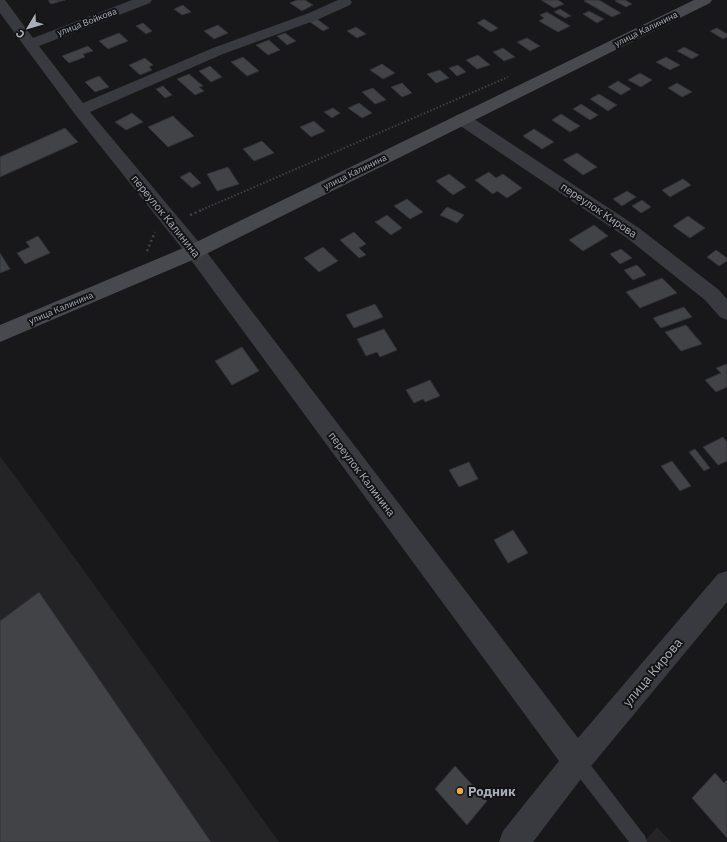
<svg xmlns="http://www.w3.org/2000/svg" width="727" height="842" font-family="'IBM Plex Sans',sans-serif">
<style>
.built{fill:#242427}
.building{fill:#424347;stroke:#323236}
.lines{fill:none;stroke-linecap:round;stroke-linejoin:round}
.path-far1{stroke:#3f4146;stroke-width:2;stroke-dasharray:1.5 2;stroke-linecap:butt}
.path{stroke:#3f4146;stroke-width:2.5;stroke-dasharray:2 3;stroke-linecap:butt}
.lane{fill:#393a3f;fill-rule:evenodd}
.street{fill:#393a3f;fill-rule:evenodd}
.secondary{fill:#47494f;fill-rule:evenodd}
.poi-dot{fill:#efab3a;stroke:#131315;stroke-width:1.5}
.labels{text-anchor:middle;stroke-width:4;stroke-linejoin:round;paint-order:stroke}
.far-street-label{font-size:9px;fill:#aaafb9;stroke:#131315}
.street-label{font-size:11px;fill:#aaafb9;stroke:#131315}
.near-street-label{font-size:13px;fill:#aaafb9;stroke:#131315}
.near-poi-label{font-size:13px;font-weight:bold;fill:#aaafb9;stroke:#131315;text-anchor:start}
</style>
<rect width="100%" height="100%" fill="#18181a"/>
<path class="built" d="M 0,456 L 77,561 L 279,842 L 0,842 Z
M 657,827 L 671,842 L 644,842 Z"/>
<path class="building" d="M 48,0 L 65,0 L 51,4 Z
M 297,0 L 305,0 L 313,5 L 302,11 L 290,3 Z
M 541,0 L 558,0 L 564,4 L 554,8 Z
M 587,0 L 599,0 L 621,13 L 612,17 L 584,1 Z
M 617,0 L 625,0 L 632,4 L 626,7 L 615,1 Z
M 183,5 L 191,12 L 182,15 L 174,9 Z
M 560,9 L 571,16 L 565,18 L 554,12 Z
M 589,11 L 604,19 L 597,23 L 583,14 Z
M 547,12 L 570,26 L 558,32 L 539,21 L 544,18 L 540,15 Z
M 317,19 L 329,28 L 323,31 L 310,22 Z
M 484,19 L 498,28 L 491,32 L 477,23 Z
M 143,23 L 152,31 L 146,34 L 136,26 Z
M 218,25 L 228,33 L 214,39 L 204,31 Z
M 356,27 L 366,34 L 357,38 L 347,31 Z
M 717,28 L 727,34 L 727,37 L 723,39 L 710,31 Z
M 119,33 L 128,41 L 108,49 L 99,41 Z
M 285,33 L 296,41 L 287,45 L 277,36 Z
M 527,38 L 540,46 L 530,51 L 517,42 Z
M 269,40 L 280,50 L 268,55 L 256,45 Z
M 88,46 L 93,51 L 83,54 L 85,57 L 69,63 L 62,56 Z
M 684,47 L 699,55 L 692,59 L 677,51 Z
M 503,48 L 515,57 L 504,61 L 493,52 Z
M 478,55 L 490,65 L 477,69 L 466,60 Z
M 243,57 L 259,71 L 247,76 L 231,62 Z
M 666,57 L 680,65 L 670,70 L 656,62 Z
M 145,58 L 153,65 L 149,67 L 152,70 L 140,75 L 129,65 Z
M 382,64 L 395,73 L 383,79 L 370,70 Z
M 458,65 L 466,72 L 457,76 L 449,68 Z
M 210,66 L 222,77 L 211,82 L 199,71 Z
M 440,70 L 449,78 L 436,83 L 427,74 Z
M 640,73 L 652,80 L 641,87 L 628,80 Z
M 189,74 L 203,86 L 199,87 L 204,91 L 195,95 L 177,79 Z
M 99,76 L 109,87 L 95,92 L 85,82 Z
M 618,81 L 631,89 L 621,95 L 608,87 Z
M 402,83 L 412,93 L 402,97 L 391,87 Z
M 677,83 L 692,92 L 682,97 L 668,88 Z
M 163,86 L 172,95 L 165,98 L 156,89 Z
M 373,88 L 386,100 L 375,104 L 362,92 Z
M 599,94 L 617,105 L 608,111 L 590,99 Z
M 359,103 L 372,113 L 362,118 L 348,108 Z
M 581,104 L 598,115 L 590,120 L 573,109 Z
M 333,108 L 340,113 L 332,118 L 324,112 Z
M 132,113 L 143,122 L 126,130 L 115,122 Z
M 561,114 L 580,126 L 570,132 L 552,120 Z
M 173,116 L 194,136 L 168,147 L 148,127 Z
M 314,121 L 325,131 L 311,137 L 300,127 Z
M 65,128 L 78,142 L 0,177 L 0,157 Z
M 534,129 L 554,142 L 542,149 L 523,136 Z
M 262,141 L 274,153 L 254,161 L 243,149 Z
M 577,153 L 597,167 L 583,175 L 563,160 Z
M 228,167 L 239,184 L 217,191 L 207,174 Z
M 190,172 L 201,183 L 192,188 L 180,177 Z
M 489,172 L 496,178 L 503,174 L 522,188 L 507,198 L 497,191 L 493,194 L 475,180 Z
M 449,174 L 466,187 L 453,195 L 436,181 Z
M 683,179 L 691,185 L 670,197 L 662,190 Z
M 627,191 L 636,197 L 622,206 L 613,199 Z
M 407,199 L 423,212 L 410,219 L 394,206 Z
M 642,200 L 651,207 L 641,213 L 632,206 Z
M 447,207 L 464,215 L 457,223 L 440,215 Z
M 387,215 L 402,228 L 391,235 L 375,222 Z
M 688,216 L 705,228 L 690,238 L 673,226 Z
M 594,225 L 608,236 L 583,251 L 569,240 Z
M 354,232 L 366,244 L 359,248 L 366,255 L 359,258 L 340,240 Z
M 38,236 L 50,253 L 25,264 L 17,253 L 30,247 L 26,242 Z
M 323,247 L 338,261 L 319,272 L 304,258 Z
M 621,249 L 632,258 L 620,264 L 610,254 Z
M 716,250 L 727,258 L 727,261 L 719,266 L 707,257 Z
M 0,253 L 10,269 L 0,273 Z
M 637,265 L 646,275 L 633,280 L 624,270 Z
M 662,278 L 677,293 L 640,308 L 626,292 Z
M 375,304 L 383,317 L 354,328 L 346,315 Z
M 684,307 L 692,317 L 661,328 L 653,318 Z
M 686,325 L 702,344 L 681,351 L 665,332 Z
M 384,329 L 397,350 L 380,357 L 377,352 L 366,356 L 357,339 Z
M 242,347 L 259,371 L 232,385 L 215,361 Z
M 727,364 L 727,387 L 716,392 L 705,380 L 721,373 L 716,368 Z
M 430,380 L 440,396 L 425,402 L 423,399 L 414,403 L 406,390 Z
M 723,437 L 727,442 L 727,461 L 718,465 L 703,447 Z
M 695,449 L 710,468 L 704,471 L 689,452 Z
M 672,461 L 691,486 L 680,491 L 661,466 Z
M 469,462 L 478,479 L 459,487 L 449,470 Z
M 513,530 L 528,553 L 508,563 L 494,540 Z
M 39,592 L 211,842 L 0,842 L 0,621 Z
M 455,766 L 487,801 L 467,825 L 435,789 Z
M 715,773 L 724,783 L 727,780 L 727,838 L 692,798 Z"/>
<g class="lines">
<path class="path-far1" d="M 199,211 L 508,77"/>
<path class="path" d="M 190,215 L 202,210
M 147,251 L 155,232"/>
<path class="lane" d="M 577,753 L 583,755 L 645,836 L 647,842 L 629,842 L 571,767 L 569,761 L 571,755 Z"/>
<path class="street" d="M 0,0 L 5,0 L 33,38 L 132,0 L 152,0 L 150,3 L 39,46 L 83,103 L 213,48 L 309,13 L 338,0 L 350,0 L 352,2 L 350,5 L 319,19 L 223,54 L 90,112 L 202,246 L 578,738 L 718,574 L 727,571 L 727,602 L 587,771 L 533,842 L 499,842 L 503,831 L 559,761 L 188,256 L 74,113 L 25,47 L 0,13 Z
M 462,114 L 468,115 L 639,228 L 719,290 L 727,299 L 727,320 L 720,317 L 705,300 L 627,238 L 456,123 L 454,119 L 456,115 Z"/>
<path class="secondary" d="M 694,0 L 712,0 L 710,3 L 202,256 L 0,342 L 0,325 L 188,246 Z"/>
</g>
<circle class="poi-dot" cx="460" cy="791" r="4"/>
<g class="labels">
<g class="far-street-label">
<text transform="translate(87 22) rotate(-21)" y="3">улица Войкова</text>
<text transform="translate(646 29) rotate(-26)" y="3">улица Калинина</text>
<text transform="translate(355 172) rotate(-26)" y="3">улица Калинина</text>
<text transform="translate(61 308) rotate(-23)" y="3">улица Калинина</text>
</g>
<g class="street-label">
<text transform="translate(599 210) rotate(34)" y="4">переулок Кирова</text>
<text transform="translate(166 216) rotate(51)" y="4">переулок Калинина</text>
<text transform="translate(362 474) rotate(53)" y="4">переулок Калинина</text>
</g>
<g class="near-street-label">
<text transform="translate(652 672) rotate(-50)" y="5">улица Кирова</text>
</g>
<g class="near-poi-label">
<text x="468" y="796">Родник</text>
</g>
</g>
<g transform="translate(28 28) rotate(232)" stroke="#131315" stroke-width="3" paint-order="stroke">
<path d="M0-3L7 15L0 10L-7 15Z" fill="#aaafb9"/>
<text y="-6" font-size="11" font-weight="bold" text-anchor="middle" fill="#aaafb9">С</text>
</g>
</svg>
